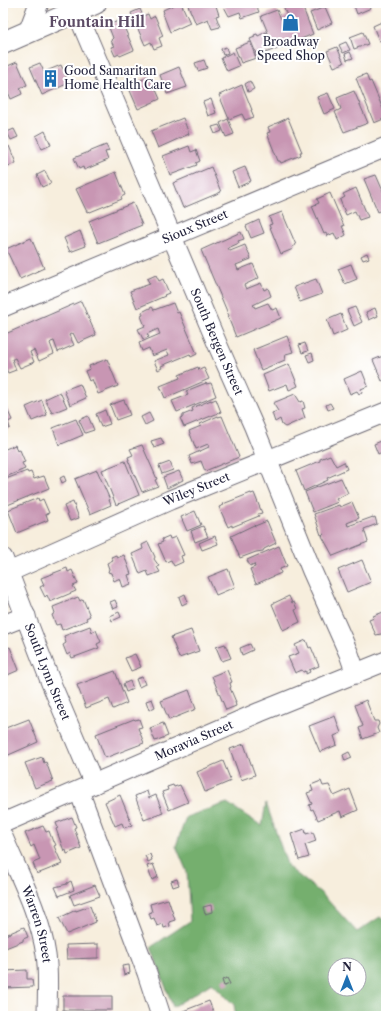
<svg xmlns="http://www.w3.org/2000/svg" width="389" height="1019" font-family="'Libre Caslon Text',serif">
<style>
.forest{fill:#74af6e;stroke:#4b6854;fill-rule:evenodd}
.building{fill:#c896b3}
.lines{fill:none;stroke-linecap:round;stroke-linejoin:round}
.minor-casing{stroke:#6d6974;stroke-width:21}
.major-casing{stroke:#6d6974;stroke-width:24}
.minor{stroke:#fff;stroke-width:19}
.major{stroke:#fff;stroke-width:22}
.labels{text-anchor:middle;stroke-width:4;stroke-linejoin:round;paint-order:stroke}
.poi-label{font-size:12px;fill:#22223b;stroke:#fff}
.street-label{font-size:12px;fill:#22223b;stroke:#fff}
.quarter-label{font-size:14px;font-weight:bold;fill:#5c4b65;stroke:#fff}
</style>
<rect width="100%" height="100%" fill="#fff"/>
<filter id="ink" filterUnits="userSpaceOnUse"><feTurbulence type="fractalNoise" baseFrequency=".025" numOctaves="2"/><feDisplacementMap in="SourceGraphic" scale="8" xChannelSelector="R" yChannelSelector="G"/><feConvolveMatrix kernelMatrix="1 2 1 2 8 2 1 2 1" color-interpolation-filters="sRGB"/></filter>
<filter id="wash" filterUnits="userSpaceOnUse"><feTurbulence type="fractalNoise" baseFrequency=".012" numOctaves="4" result="noise"/><feDisplacementMap in="SourceGraphic" scale="16" xChannelSelector="R" yChannelSelector="G"/><feGaussianBlur stdDeviation="0.9" result="paint"/><feColorMatrix in="noise" values="0 0 0 0 0 0 0 0 0 0 0 0 0 0 0 0 0 1.4 0 .05"/><feComposite in="paint" operator="in"/></filter>
<g filter="url(#wash)">
<rect width="100%" height="100%" fill="#f7eedd"/>
<path class="forest" d="M 227,803 L 262,826 L 266,803 L 288,867 L 321,893 L 357,932 L 380,917 L 386,922 L 386,1016 L 236,1016 L 234,1005 L 212,983 L 173,1007 L 151,947 L 190,921 L 187,872 L 176,846 L 186,817 ZM 335,965 L 359,965 L 359,989 L 335,989 Z"/>
<g id="blocks">
<path class="building" d="M 178,3 L 181,3 L 190,23 L 170,32 L 163,14 L 164,13 L 163,10 Z
M 187,3 L 215,3 L 219,15 L 216,16 L 220,27 L 212,29 L 208,19 L 196,24 Z
M 222,3 L 251,3 L 252,6 L 256,5 L 259,12 L 242,18 L 240,12 L 229,16 Z
M 296,3 L 301,3 L 313,34 L 275,50 L 261,16 L 277,10 L 281,19 L 284,17 L 287,16 L 284,8 Z
M 353,3 L 369,3 L 371,8 L 357,14 Z
M 325,7 L 332,23 L 317,30 L 310,13 Z
M 140,9 L 143,16 L 148,14 L 150,19 L 155,16 L 163,36 L 159,38 L 162,46 L 154,49 L 151,42 L 145,45 L 131,13 Z
M 3,10 L 7,21 L 3,22 Z
M 121,20 L 134,50 L 120,56 L 119,54 L 115,56 L 111,47 L 115,46 L 113,45 L 111,40 L 113,38 L 108,25 Z
M 386,20 L 386,38 L 379,41 L 373,26 Z
M 266,32 L 273,50 L 257,56 L 250,39 L 255,37 L 254,35 L 257,34 L 258,36 Z
M 363,32 L 368,44 L 354,49 L 350,37 Z
M 250,42 L 256,58 L 241,63 L 235,48 Z
M 346,42 L 350,50 L 343,53 L 339,45 Z
M 226,47 L 228,53 L 223,55 L 221,49 Z
M 337,47 L 344,63 L 334,67 L 327,51 Z
M 233,52 L 239,66 L 227,71 L 221,58 Z
M 350,52 L 353,58 L 347,60 L 345,54 Z
M 204,60 L 207,68 L 198,71 L 195,63 Z
M 17,62 L 27,85 L 20,88 L 22,94 L 11,99 L 3,80 L 3,68 Z
M 40,63 L 44,72 L 61,65 L 69,83 L 42,95 L 30,67 Z
M 179,67 L 187,87 L 167,94 L 160,75 Z
M 366,74 L 369,82 L 371,81 L 386,116 L 386,118 L 374,123 L 356,78 Z
M 150,76 L 160,99 L 138,109 L 128,86 Z
M 250,81 L 254,89 L 248,92 L 245,84 Z
M 242,85 L 252,110 L 251,110 L 254,117 L 245,120 L 242,114 L 229,119 L 219,95 Z
M 354,91 L 368,123 L 344,132 L 335,112 L 341,109 L 337,98 Z
M 328,93 L 335,109 L 324,114 L 317,97 Z
M 211,99 L 216,113 L 208,116 L 203,102 Z
M 183,118 L 189,134 L 158,148 L 151,131 Z
M 288,118 L 302,152 L 300,152 L 301,155 L 281,163 L 280,161 L 278,161 L 267,133 L 270,132 L 268,127 Z
M 228,119 L 234,134 L 226,137 L 220,123 Z
M 219,125 L 222,131 L 215,134 L 212,127 Z
M 14,129 L 18,137 L 11,140 L 7,132 Z
M 45,131 L 51,145 L 42,149 L 36,136 Z
M 106,145 L 109,151 L 105,152 L 108,160 L 84,170 L 83,167 L 79,169 L 74,158 Z
M 9,146 L 16,163 L 3,168 L 3,148 Z
M 189,146 L 191,152 L 196,150 L 200,161 L 196,163 L 197,165 L 170,175 L 163,156 Z
M 211,167 L 221,192 L 183,208 L 173,183 Z
M 245,167 L 251,181 L 238,187 L 232,172 Z
M 45,171 L 51,183 L 42,187 L 37,175 Z
M 116,172 L 125,195 L 121,197 L 122,199 L 90,212 L 89,211 L 87,212 L 76,189 Z
M 376,175 L 386,198 L 386,212 L 381,214 L 380,211 L 378,212 L 364,179 Z
M 356,188 L 368,217 L 359,220 L 355,211 L 346,215 L 340,200 L 345,197 L 343,194 Z
M 330,193 L 344,226 L 342,226 L 346,235 L 337,240 L 334,233 L 327,236 L 326,233 L 324,234 L 312,206 L 319,203 L 317,199 Z
M 133,203 L 142,225 L 98,243 L 89,221 Z
M 282,212 L 296,245 L 292,247 L 293,249 L 281,254 L 269,225 L 272,224 L 269,217 Z
M 259,220 L 264,233 L 251,238 L 246,226 Z
M 80,231 L 86,246 L 70,252 L 64,238 Z
M 241,232 L 244,239 L 238,241 L 239,243 L 228,248 L 230,251 L 245,245 L 251,259 L 236,265 L 238,270 L 253,264 L 259,278 L 244,285 L 246,289 L 261,283 L 264,290 L 268,288 L 271,296 L 253,305 L 254,306 L 255,308 L 268,303 L 272,310 L 277,308 L 281,318 L 236,337 L 228,317 L 229,316 L 201,250 Z
M 31,238 L 44,268 L 20,279 L 6,249 Z
M 367,253 L 369,258 L 363,260 L 361,256 Z
M 351,264 L 357,279 L 345,284 L 338,269 Z
M 156,275 L 159,281 L 163,279 L 169,293 L 164,295 L 165,296 L 137,308 L 130,291 L 150,284 L 147,279 Z
M 316,279 L 322,294 L 300,302 L 294,287 Z
M 81,301 L 96,335 L 78,343 L 73,333 L 69,335 L 74,345 L 58,352 L 54,341 L 51,342 L 50,343 L 54,354 L 39,361 L 34,350 L 30,352 L 34,362 L 20,368 L 15,358 L 13,359 L 12,359 L 16,370 L 8,373 L 3,363 L 3,335 Z
M 173,303 L 177,313 L 179,312 L 197,354 L 191,357 L 190,354 L 161,366 L 162,368 L 158,370 L 154,361 L 169,355 L 167,350 L 152,356 L 149,348 L 142,351 L 139,343 L 160,334 L 159,332 L 158,329 L 147,334 L 149,337 L 143,339 L 138,329 L 145,326 L 141,316 L 143,315 L 142,312 L 152,307 L 154,310 Z
M 355,307 L 362,322 L 354,326 L 347,310 Z
M 375,308 L 378,316 L 369,320 L 366,312 Z
M 341,314 L 347,330 L 333,336 L 327,320 Z
M 287,336 L 293,352 L 286,354 L 285,360 L 261,370 L 253,350 Z
M 305,343 L 308,351 L 302,353 L 299,345 Z
M 312,353 L 314,360 L 309,362 L 306,355 Z
M 383,356 L 385,361 L 386,360 L 386,379 L 382,381 L 373,360 Z
M 107,359 L 118,386 L 98,394 L 92,379 L 89,381 L 85,371 L 90,369 L 89,366 Z
M 289,364 L 298,386 L 289,390 L 287,384 L 269,391 L 263,375 Z
M 198,367 L 199,370 L 204,368 L 209,379 L 165,398 L 160,386 L 180,378 L 179,375 Z
M 362,371 L 368,386 L 361,389 L 362,392 L 359,394 L 357,391 L 350,394 L 344,379 Z
M 206,383 L 206,384 L 211,383 L 216,396 L 177,412 L 172,401 L 188,395 L 186,391 Z
M 80,384 L 86,398 L 70,405 L 64,390 Z
M 60,392 L 67,407 L 52,413 L 45,399 Z
M 295,394 L 300,402 L 303,401 L 305,408 L 302,409 L 305,418 L 285,427 L 282,425 L 280,419 L 275,422 L 272,413 L 278,411 L 273,403 Z
M 216,399 L 221,412 L 184,427 L 180,418 L 183,417 L 183,415 L 193,411 L 192,408 L 211,400 L 211,401 Z
M 42,400 L 47,415 L 32,421 L 26,407 Z
M 124,400 L 130,415 L 116,420 L 110,405 Z
M 330,403 L 333,408 L 328,410 L 326,405 Z
M 3,405 L 4,408 L 6,407 L 12,420 L 8,422 L 10,428 L 3,431 Z
M 105,410 L 110,424 L 101,427 L 96,414 Z
M 149,413 L 153,421 L 145,425 L 141,417 Z
M 88,416 L 94,430 L 85,433 L 79,420 Z
M 218,416 L 218,417 L 222,416 L 239,457 L 205,471 L 201,461 L 192,464 L 189,456 L 209,447 L 208,444 L 196,449 L 189,431 L 201,426 L 200,424 Z
M 76,419 L 83,435 L 59,445 L 53,428 Z
M 161,438 L 164,444 L 154,448 L 151,441 Z
M 386,439 L 386,466 L 382,452 L 378,454 L 374,444 Z
M 15,445 L 17,451 L 20,450 L 25,462 L 22,463 L 25,469 L 3,478 L 3,450 Z
M 142,445 L 157,479 L 155,480 L 158,486 L 142,492 L 128,460 L 129,460 L 128,457 L 133,455 L 130,449 Z
M 330,455 L 336,466 L 344,462 L 347,469 L 327,478 L 328,480 L 304,491 L 296,471 L 320,461 L 320,459 Z
M 125,461 L 139,495 L 116,505 L 102,470 Z
M 170,462 L 173,470 L 162,474 L 159,466 Z
M 97,470 L 110,500 L 109,500 L 111,505 L 90,514 L 75,479 Z
M 27,471 L 28,473 L 31,472 L 34,479 L 44,476 L 49,488 L 5,506 L 3,500 L 3,480 Z
M 179,471 L 183,480 L 167,488 L 163,477 Z
M 64,476 L 66,481 L 62,483 L 60,478 Z
M 341,478 L 348,493 L 336,499 L 338,502 L 313,512 L 305,492 Z
M 251,493 L 251,494 L 254,493 L 262,513 L 258,514 L 259,516 L 232,527 L 232,525 L 228,527 L 219,507 L 224,505 L 223,504 Z
M 38,498 L 39,501 L 43,499 L 49,513 L 46,514 L 48,520 L 17,533 L 8,510 Z
M 73,502 L 79,518 L 70,521 L 64,506 Z
M 352,502 L 359,518 L 347,523 L 348,526 L 373,517 L 373,518 L 375,517 L 377,524 L 364,529 L 368,542 L 333,556 L 322,536 L 324,534 L 321,535 L 314,514 L 339,505 L 340,507 Z
M 195,511 L 201,525 L 187,531 L 181,517 Z
M 267,521 L 276,543 L 264,549 L 263,551 L 256,552 L 240,558 L 231,536 L 254,525 L 255,526 Z
M 203,526 L 208,537 L 195,542 L 191,531 Z
M 169,536 L 170,539 L 176,537 L 184,555 L 181,556 L 183,562 L 174,566 L 171,560 L 166,562 L 158,544 L 163,542 L 162,539 Z
M 215,536 L 218,544 L 202,550 L 199,543 Z
M 148,542 L 155,557 L 154,559 L 159,566 L 157,567 L 160,572 L 149,576 L 147,571 L 140,574 L 132,554 L 143,549 L 142,545 Z
M 279,546 L 287,566 L 280,569 L 281,573 L 256,584 L 250,569 L 255,567 L 254,564 L 250,566 L 247,560 Z
M 116,555 L 117,558 L 124,555 L 131,574 L 128,575 L 131,584 L 123,587 L 120,578 L 114,581 L 111,573 L 108,572 L 109,569 L 107,563 L 113,560 L 111,557 Z
M 362,560 L 371,582 L 347,592 L 338,570 Z
M 67,568 L 68,572 L 72,570 L 78,584 L 73,586 L 76,591 L 50,602 L 47,595 L 45,597 L 40,587 L 44,585 L 41,578 Z
M 228,569 L 235,587 L 216,595 L 208,577 Z
M 185,594 L 188,602 L 182,605 L 179,597 Z
M 289,596 L 292,603 L 294,602 L 297,609 L 295,610 L 300,622 L 283,630 L 272,604 Z
M 78,597 L 80,601 L 83,599 L 90,616 L 86,618 L 87,620 L 62,630 L 60,624 L 56,625 L 52,615 L 55,613 L 53,607 Z
M 115,600 L 118,607 L 113,609 L 110,602 Z
M 386,611 L 386,633 L 376,635 L 369,620 L 374,618 L 373,616 Z
M 119,612 L 121,617 L 112,621 L 110,616 Z
M 90,626 L 92,632 L 96,630 L 101,642 L 97,644 L 99,648 L 72,658 L 70,653 L 67,655 L 63,645 L 66,643 L 64,636 Z
M 191,630 L 199,651 L 179,658 L 171,637 Z
M 306,640 L 309,648 L 311,647 L 319,666 L 309,670 L 310,672 L 306,674 L 306,671 L 303,672 L 302,670 L 295,673 L 288,657 L 299,653 L 295,645 Z
M 225,644 L 231,658 L 222,661 L 216,647 Z
M 250,644 L 253,650 L 242,655 L 240,648 Z
M 10,647 L 19,670 L 3,677 L 3,650 Z
M 135,654 L 141,667 L 131,671 L 125,658 Z
M 227,670 L 232,682 L 230,683 L 231,687 L 230,688 L 236,702 L 235,702 L 236,706 L 226,710 L 212,676 Z
M 115,671 L 127,703 L 113,709 L 109,699 L 86,708 L 77,685 Z
M 142,677 L 145,684 L 139,687 L 136,679 Z
M 130,681 L 133,689 L 126,692 L 123,684 Z
M 189,690 L 196,709 L 169,720 L 161,701 Z
M 152,699 L 155,707 L 149,710 L 146,701 Z
M 366,700 L 374,721 L 378,721 L 379,724 L 377,728 L 379,733 L 363,739 L 359,728 L 363,726 L 355,705 Z
M 335,716 L 341,733 L 334,736 L 337,745 L 320,752 L 309,726 Z
M 29,719 L 38,742 L 4,757 L 3,729 Z
M 134,719 L 135,720 L 139,719 L 142,727 L 138,728 L 144,743 L 105,758 L 96,734 Z
M 163,723 L 168,736 L 155,741 L 150,728 Z
M 244,744 L 255,775 L 241,780 L 230,749 Z
M 349,752 L 352,758 L 345,761 L 343,755 Z
M 42,757 L 44,763 L 46,762 L 53,781 L 35,788 L 25,763 Z
M 223,761 L 231,781 L 205,792 L 197,772 Z
M 321,781 L 323,786 L 329,785 L 334,796 L 350,789 L 358,810 L 342,817 L 340,811 L 318,820 L 313,809 L 311,810 L 309,805 L 312,804 L 307,793 L 313,791 L 311,785 Z
M 173,785 L 174,787 L 180,785 L 188,802 L 169,810 L 162,792 L 168,790 L 167,787 Z
M 147,791 L 149,798 L 156,795 L 163,813 L 144,820 L 135,796 Z
M 120,795 L 132,825 L 124,828 L 122,823 L 115,826 L 105,802 Z
M 72,817 L 76,827 L 74,828 L 81,848 L 67,854 L 66,850 L 64,851 L 56,829 L 58,828 L 56,823 Z
M 43,826 L 46,832 L 49,831 L 53,842 L 54,841 L 56,845 L 54,846 L 62,864 L 37,874 L 33,863 L 40,860 L 34,845 L 31,847 L 25,833 Z
M 305,829 L 306,834 L 313,832 L 316,841 L 305,845 L 309,857 L 299,860 L 291,834 Z
M 150,854 L 152,860 L 148,862 L 145,856 Z
M 153,864 L 158,877 L 152,880 L 147,866 Z
M 177,879 L 179,885 L 173,887 L 171,881 Z
M 71,881 L 74,890 L 59,896 L 55,887 L 67,884 L 67,883 Z
M 95,885 L 100,896 L 74,905 L 70,895 Z
M 168,899 L 175,920 L 169,922 L 170,926 L 164,928 L 163,924 L 157,926 L 154,918 L 151,919 L 149,913 L 152,912 L 150,904 Z
M 211,905 L 212,912 L 205,914 L 203,907 Z
M 90,906 L 96,922 L 67,934 L 59,918 L 76,910 L 76,911 Z
M 24,927 L 28,937 L 23,939 L 23,941 L 3,949 L 3,936 Z
M 98,944 L 98,958 L 67,959 L 66,945 Z
M 129,965 L 130,973 L 124,975 L 122,966 Z
M 27,970 L 27,979 L 32,979 L 33,987 L 3,988 L 3,971 Z
M 227,978 L 230,984 L 224,986 L 222,980 Z
M 63,996 L 112,996 L 112,1010 L 63,1010 Z
M 209,1001 L 215,1016 L 175,1016 L 179,1015 L 178,1013 Z
M 86,1014 L 102,1014 L 102,1016 L 86,1016 Z"/>
</g>
</g>
<g filter="url(#ink)">
<use href="#blocks" fill-opacity="0" stroke="#6d6974" stroke-width="1"/>
<g class="lines">
<defs>
<g id="minor">
<path id="s1" d="M 73,3 L 219,348 L 254,427 L 312,571 L 349,654 L 356,674"/>
<path d="M 28,32 L 39,3"/>
<path id="s2" d="M 3,307 L 386,147"/>
<path id="s3" d="M 3,558 L 51,683 L 94,784"/>
<path id="s4" d="M 9,572 L 170,500 L 386,412"/>
<path d="M 3,625 L 26,616"/>
<path d="M 79,791 L 147,973 L 161,1016"/>
<path id="s5" d="M 3,823 L 260,712 L 386,661"/>
<path id="s6" d="M 3,837 C 19,875 40,913 46,955 C 49,975 47,996 47,1016"/>
</g>
<path id="major" d="M 3,43 L 95,3"/>
</defs>
<use href="#minor" class="minor-casing"/>
<use href="#major" class="major-casing"/>
<use href="#minor" class="minor"/>
<use href="#major" class="major"/>
</g>
</g>
<defs>
<symbol id="shop-bare" viewBox="-9 -9 18 18"><path d="M-5-2.5h2.3a2.7 3.5 0 0 1 5.4 0H5L5.5 6h-11ZM-1.5-2.5h3a1.5 2.3 0 0 0-3 0Z" fill="#1f6fb2" stroke="#fff" stroke-width="2.5" paint-order="stroke"/></symbol>
<symbol id="building-bare" viewBox="-9 -9 18 18"><path d="M-4-6H4V6H1V3H-1V6H-4ZM-2.5-4.3h1.7v1.8h-1.7ZM.8-4.3h1.7v1.8H.8ZM-2.5-1h1.7V.8h-1.7ZM.8-1h1.7V.8H.8Z" fill="#1f6fb2" stroke="#fff" stroke-width="2.5" paint-order="stroke"/></symbol>
</defs>
<g fill-rule="evenodd">
<use href="#shop-bare" x="278" y="10" width="25" height="25"/>
<use href="#building-bare" x="38" y="66" width="25" height="25"/>
</g>
<g class="labels">
<g class="poi-label">
<text x="291" y="46">Broadway<tspan x="291" dy="14">Speed Shop</tspan></text>
<text x="64" y="75" text-anchor="start">Good Samaritan<tspan x="64" dy="14">Home Health Care</tspan></text>
</g>
<g class="street-label">
<text dy="4" stroke="none"><textPath href="#s2" startOffset="208">Sioux Street</textPath></text>
<text dy="4" stroke="none"><textPath href="#s1" startOffset="368">South Bergen Street</textPath></text>
<text dy="4" stroke="none"><textPath href="#s4" startOffset="205">Wiley Street</textPath></text>
<text dy="4" stroke="none"><textPath href="#s3" startOffset="122">South Lynn Street</textPath></text>
<text dy="4" stroke="none"><textPath href="#s5" startOffset="208">Moravia Street</textPath></text>
<text dy="4" stroke="none"><textPath href="#s6" startOffset="94">Warren Street</textPath></text>
</g>
<g class="quarter-label">
<text x="97" y="27">Fountain Hill</text>
</g>
</g>
<rect width="389" height="1019" fill="none" stroke="#fff" stroke-width="16"/>
<g transform="translate(347 977)"><circle r="19" fill="#ffffff" stroke="#a7a7b1"/>
<path d="M0-3L7 15L0 10L-7 15Z" fill="#1f6fb2"/>
<text y="-6" font-size="11" font-weight="bold" text-anchor="middle" fill="#22223b">N</text>
</g>
</svg>
